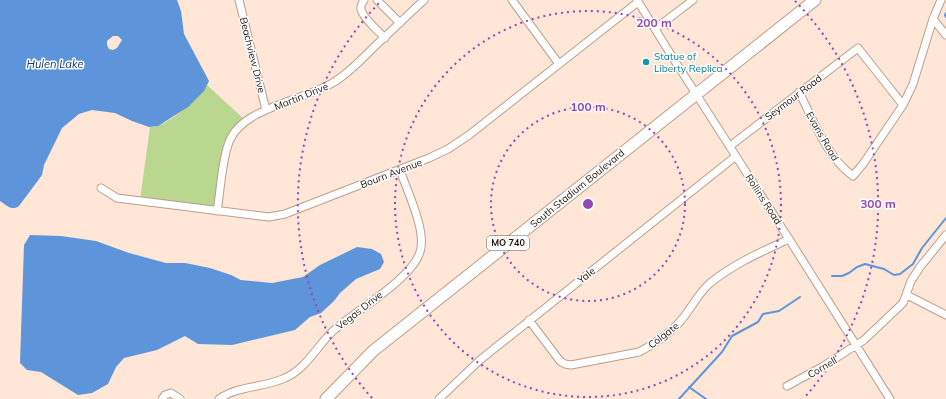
<svg xmlns="http://www.w3.org/2000/svg" width="946" height="399" font-family="Mulish,sans-serif">
<style>
.green{fill:#b9d78f}
.water{fill:#5d94da;fill-rule:evenodd}
.lines{fill:none;stroke-linecap:round;stroke-linejoin:round}
.stream{stroke:#5d94da;stroke-width:2}
.street-casing{stroke:#bb9e8c;stroke-width:9}
.primary-casing{stroke:#bb9e8c;stroke-width:13}
.street{stroke:#fff;stroke-width:7}
.primary{stroke:#fff;stroke-width:11}
.ring{fill:none;stroke:#9446b7;stroke-width:2;stroke-dasharray:2 4}
.culture-dot{fill:#0f9aa8;stroke:#fff;stroke-width:1.5}
.labels{text-anchor:middle;stroke-width:3;stroke-linejoin:round;paint-order:stroke}
.shield{fill:#fff;stroke:#635b56;stroke-width:1}
.shield-label{font-size:9px;font-weight:bold;fill:#20150e}
.street-label{font-size:10px;fill:#20150e;stroke:#fff}
.culture-label{font-size:10px;fill:#0d838f;stroke:#fff;text-anchor:start}
.water-label{font-size:11px;font-style:italic;fill:#153a68;stroke:#fff}
.centre{fill:#9446b7;stroke:#fff;stroke-width:2}
.ring-label{font-size:12px;text-anchor:middle;font-weight:bold;fill:#9446b7;stroke:#fff;stroke-width:3;stroke-linejoin:round;paint-order:stroke}
</style>
<rect width="100%" height="100%" fill="#ffe6d7"/>
<path class="green" d="M 207,85 L 245,120 L 229,141 L 217,211 L 140,200 L 150,127 C 164,129 200,98 207,85 Z"/>
<path class="water" d="M 0,0 L 177,0 L 181,11 L 184,34 L 209,81 L 204,91 L 188,107 L 158,126 L 149,127 L 132,121 L 115,113 L 92,110 L 79,114 L 62,128 L 44,165 L 42,175 L 19,206 C 12,211 7,206 0,201 ZM 113,36 L 118,36 L 122,40 L 117,48 L 113,50 L 109,49 L 107,45 L 107,41 Z
M 30,235 L 61,236 L 96,241 L 129,253 L 166,263 L 185,263 L 210,268 L 231,275 L 241,280 L 272,283 L 303,277 L 320,265 L 357,247 L 372,249 L 381,254 L 384,262 L 380,269 L 356,279 L 340,293 L 334,301 L 321,313 L 310,317 L 295,330 L 232,345 L 198,344 L 185,336 L 157,350 L 124,358 L 116,367 L 108,384 L 92,393 L 78,395 L 41,372 L 27,370 L 20,363 L 24,245 Z"/>
<g class="lines">
<path class="stream" d="M 946,13 L 945,15 L 946,17
M 832,276 L 842,276 L 849,273 L 857,267 L 865,264 L 884,269 L 894,275 L 900,274 L 913,264 L 922,248 L 946,218
M 689,387 L 706,399
M 679,399 L 722,352 L 732,336 L 758,322 L 763,314 L 779,311 L 800,297"/>
<defs>
<path id="street" d="M 239,0 L 266,110
M 364,0 C 362,3 360,6 361,9 C 362,17 379,32 385,38
M 377,0 L 400,23
M 512,0 L 559,64
M 637,0 L 673,58 L 789,239 L 890,399
M 933,19 L 946,35
M 655,29 L 693,0
M 799,92 C 813,119 827,158 853,176 L 863,164 L 903,105 L 913,84 L 933,19 L 941,0
M 730,146 L 858,48 L 903,105
M 101,188 L 117,198 L 269,217 L 285,214 L 429,158 L 448,149 L 469,135 L 638,2
M 217,211 C 221,189 221,164 229,142 C 242,107 304,101 334,82 C 349,73 361,60 373,48 C 390,32 407,16 424,0
M 907,295 L 946,315
M 529,320 L 560,361 L 565,364 L 571,365 L 639,352 C 654,344 673,331 683,318 C 692,307 698,294 709,284 C 733,264 761,252 789,239
M 787,386 L 822,367 L 864,340 L 903,303 L 911,281 L 920,267 L 946,235
M 162,399 L 165,395 L 171,393 L 180,399
M 219,399 C 239,385 264,388 285,378 C 306,369 317,346 333,331 C 355,311 412,279 420,252 C 427,231 407,191 400,170
M 439,399 L 480,360 L 736,156"/>
<path id="primary" d="M 326,399 L 373,351 L 815,0"/>
</defs>
<use href="#street" class="street-casing"/>
<use href="#primary" class="primary-casing"/>
<use href="#street" class="street"/>
<use href="#primary" class="primary"/>
</g>
<g class="ring">
<circle cx="588" cy="204" r="97"/>
<circle cx="588" cy="204" r="193"/>
<path d="M372 398A290 290 0 0 1 381 1M795 1A290 290 0 0 1 804 398"/>
</g>
<circle class="culture-dot" cx="646" cy="62" r="4"/>
<g class="labels">
<rect class="shield" x="487" y="236" width="42" height="14" rx="3"/>
<g class="shield-label">
<text x="508" y="246">MO 740</text>
</g>
<g class="street-label">
<text transform="translate(253 55) rotate(76)" y="4">Beachview Drive</text>
<text transform="translate(301 96) rotate(-22)" y="4">Martin Drive</text>
<text transform="translate(793 97) rotate(-37)" y="4">Seymour Road</text>
<text transform="translate(823 136) rotate(60)" y="4">Evans Road</text>
<text transform="translate(391 173) rotate(-21)" y="4">Bourn Avenue</text>
<text transform="translate(577 188) rotate(-39)" y="4">South Stadium Boulevard</text>
<text transform="translate(764 199) rotate(57)" y="4">Rollins Road</text>
<text transform="translate(586 275) rotate(-38)" y="4">Yale</text>
<text transform="translate(359 310) rotate(-38)" y="4">Vegas Drive</text>
<text transform="translate(663 335) rotate(-38)" y="4">Colgate</text>
<text transform="translate(822 367) rotate(-30)" y="4">Cornell</text>
</g>
<g class="culture-label">
<text x="654" y="60">Statue of<tspan x="654" dy="12">Liberty Replica</tspan></text>
</g>
<g class="water-label">
<text x="55" y="68">Hulen Lake</text>
</g>
</g>
<circle cx="588" cy="204" r="6" class="centre"/>
<g class="ring-label">
<text x="654" y="27">200 m</text>
<text x="588" y="111">100 m</text>
<text x="878" y="208">300 m</text>
</g>
</svg>
